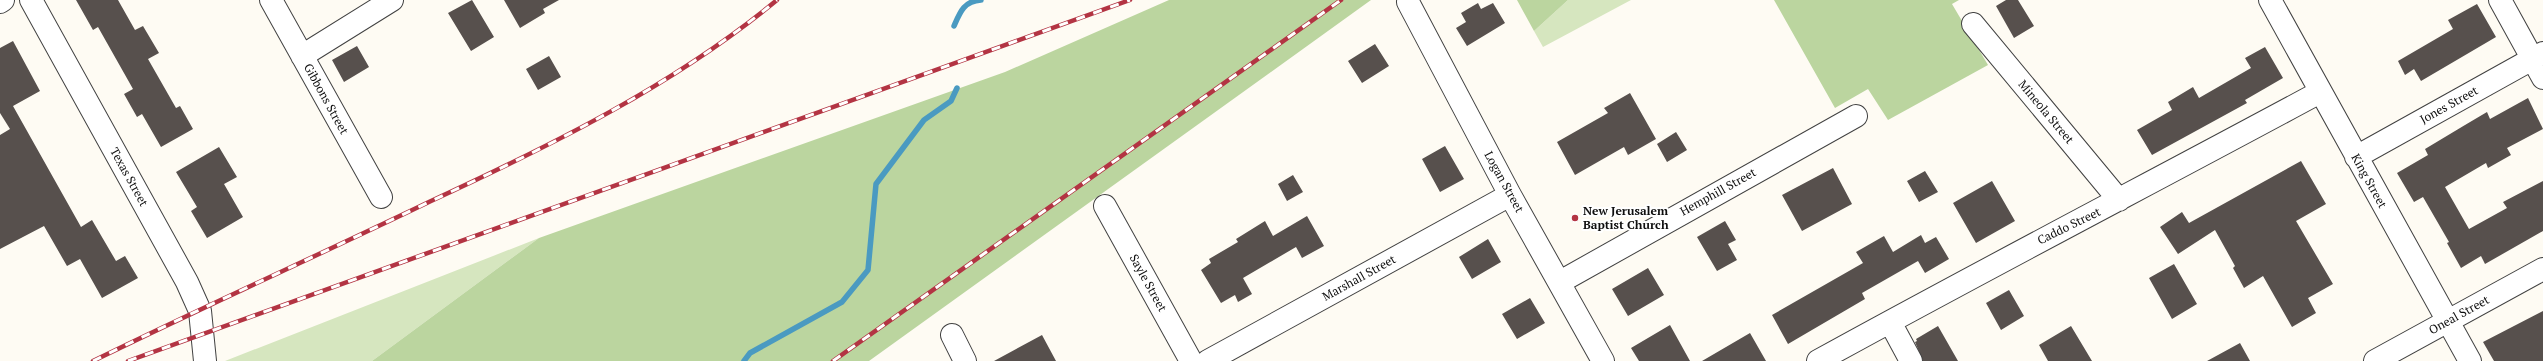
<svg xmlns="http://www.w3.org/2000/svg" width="2543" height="361" font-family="'PT Serif',serif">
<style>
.green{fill:#d6e6bf}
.forest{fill:#bbd59f}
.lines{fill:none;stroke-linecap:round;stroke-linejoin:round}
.stream{stroke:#4a9ac1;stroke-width:5.5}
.building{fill:#57504d}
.minor-casing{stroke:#424242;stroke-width:24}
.minor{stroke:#fff;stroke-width:22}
.rail-casing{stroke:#b33443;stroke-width:4.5}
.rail{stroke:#fff;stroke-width:3;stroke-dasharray:9;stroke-linecap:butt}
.poi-dot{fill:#b33443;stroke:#fff;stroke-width:1.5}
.labels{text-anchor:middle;stroke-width:4;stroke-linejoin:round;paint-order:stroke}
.street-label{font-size:12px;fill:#0f0f0f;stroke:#fff}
.poi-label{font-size:12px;font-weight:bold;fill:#0f0f0f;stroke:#fff;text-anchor:start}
</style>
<rect width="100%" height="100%" fill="#fefbf3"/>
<path class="green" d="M 1568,0 L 1631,0 L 1543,47 L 1534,31 Z
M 539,238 L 372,361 L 225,361 Z"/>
<path class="forest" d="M 1169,0 L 1371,0 L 869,361 L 372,361 L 539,238 L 1005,72 Z
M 1517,0 L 1568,0 L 1534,31 Z
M 1774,0 L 1959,0 L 1952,4 L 1988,65 L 1888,120 L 1868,89 L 1835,108 Z"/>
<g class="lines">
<path class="stream" d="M 954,26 C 960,12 964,1 981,0
M 744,361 L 750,353 L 842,302 L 868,270 L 876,184 L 924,120 L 951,101 L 957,88"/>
</g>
<path class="building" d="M 76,0 L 118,0 L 135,30 L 143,26 L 159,53 L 148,59 L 176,108 L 180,106 L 193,129 L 161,147 L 142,114 L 137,117 L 124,94 L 133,89 L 98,27 L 93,30 Z
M 472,0 L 494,37 L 471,51 L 448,13 Z
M 504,0 L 559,0 L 543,9 L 545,13 L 520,28 Z
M 2006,0 L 2018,0 L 2034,26 L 2014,38 L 1996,6 Z
M 1478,3 L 1481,9 L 1493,3 L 1505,23 L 1467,46 L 1456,28 L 1466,22 L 1461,13 Z
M 2477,4 L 2496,37 L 2421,81 L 2414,69 L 2405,75 L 2398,61 L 2453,29 L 2448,20 Z
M 13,41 L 40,91 L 13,106 L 81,227 L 92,220 L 116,261 L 125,256 L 138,278 L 102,298 L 80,259 L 67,266 L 44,226 L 0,249 L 0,135 L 10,129 L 0,113 L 0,48 Z
M 1375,44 L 1389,66 L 1362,83 L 1348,61 Z
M 357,46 L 369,67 L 344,82 L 332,60 Z
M 2265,47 L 2283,78 L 2245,100 L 2247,103 L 2152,155 L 2137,130 L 2172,110 L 2168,102 L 2193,87 L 2199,98 L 2251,68 L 2245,58 Z
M 549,56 L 561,77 L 538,90 L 526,69 Z
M 1630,93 L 1656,139 L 1628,155 L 1624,147 L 1575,175 L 1557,142 L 1608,113 L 1604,108 Z
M 2528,98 L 2543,129 L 2507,148 L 2511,155 L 2488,168 L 2486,163 L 2445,187 L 2469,229 L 2507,208 L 2503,202 L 2543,181 L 2543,231 L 2485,264 L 2481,256 L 2461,268 L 2447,243 L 2449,242 L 2423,197 L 2414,202 L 2397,173 L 2428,155 L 2425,149 L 2465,125 L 2487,112 L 2490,119 Z
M 1676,132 L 1687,150 L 1667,162 L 1657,144 Z
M 1445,146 L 1464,179 L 1440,192 L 1422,159 Z
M 219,147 L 237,177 L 224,184 L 243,217 L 207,238 L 191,211 L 197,207 L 176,172 Z
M 2301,161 L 2326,204 L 2296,221 L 2333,284 L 2308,298 L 2316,313 L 2292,327 L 2263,276 L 2244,288 L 2233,268 L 2235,266 L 2215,230 L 2178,254 L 2160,227 L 2182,212 L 2189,223 Z
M 1833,168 L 1852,204 L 1802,231 L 1782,195 Z
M 1925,171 L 1938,192 L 1919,202 L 1907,181 Z
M 1293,175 L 1303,192 L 1287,201 L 1278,184 Z
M 1992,181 L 2015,221 L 1976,243 L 1953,203 Z
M 1307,216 L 1324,246 L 1302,258 L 1296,247 L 1243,278 L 1252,294 L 1238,302 L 1235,295 L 1221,303 L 1201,270 L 1211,263 L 1209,259 L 1238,242 L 1236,239 L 1265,221 L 1273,236 Z
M 1725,221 L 1736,240 L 1728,244 L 1737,260 L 1717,271 L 1697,237 Z
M 1921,235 L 1925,243 L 1936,237 L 1949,259 L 1925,273 L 1918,261 L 1862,293 L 1865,299 L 1788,344 L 1772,315 L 1863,263 L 1856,252 L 1884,236 L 1893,252 Z
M 1488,239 L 1501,262 L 1472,279 L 1459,257 Z
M 2174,264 L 2197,304 L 2172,319 L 2149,278 Z
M 1648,268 L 1664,295 L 1628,316 L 1612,289 Z
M 2009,290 L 2024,316 L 2001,330 L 1986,303 Z
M 1530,298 L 1545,323 L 1517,339 L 1502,314 Z
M 2543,311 L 2543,361 L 2494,361 L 2483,342 Z
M 1670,325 L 1690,361 L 1639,361 L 1631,348 Z
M 1938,326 L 1958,361 L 1923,361 L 1915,342 L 1917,341 L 1916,339 Z
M 2071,326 L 2092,361 L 2048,361 L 2039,345 Z
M 1750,333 L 1766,361 L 1702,361 Z
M 1042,335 L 1056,361 L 994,361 Z
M 2240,343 L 2250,361 L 2207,361 Z"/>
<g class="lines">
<defs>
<path id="minor" d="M 31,0 L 187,282 L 200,311 L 205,361
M 271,0 L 381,197
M 2270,0 L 2470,361
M 2500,0 L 2543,78
M 0,2 L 3,0
M 1408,2 L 1510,195 L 1603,361
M 1973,24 L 2119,200
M 302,56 L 392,0
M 2356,157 L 2543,53
M 1105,206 L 1191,361
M 1560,282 L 1856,116
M 1890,322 L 1911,361
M 952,335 L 965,361
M 1208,361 L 1510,195
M 1818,361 C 1985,269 2153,182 2320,92
M 2375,361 L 2543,269"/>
</defs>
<use href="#minor" class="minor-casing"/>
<use href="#minor" class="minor"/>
<defs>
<path id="rail" d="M 93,361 C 205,306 319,255 431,201 C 552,145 674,85 777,0
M 128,361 L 1130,0
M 833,361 L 1341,0"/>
</defs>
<use href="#rail" class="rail-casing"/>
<use href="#rail" class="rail"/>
</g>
<circle class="poi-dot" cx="1575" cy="218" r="4"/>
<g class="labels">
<g class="street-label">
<text transform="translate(326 99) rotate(61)" y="4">Gibbons Street</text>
<text transform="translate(2449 105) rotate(-29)" y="4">Jones Street</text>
<text transform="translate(2046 112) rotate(50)" y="4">Mineola Street</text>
<text transform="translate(129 177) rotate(61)" y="4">Texas Street</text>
<text transform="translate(2369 181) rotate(61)" y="4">King Street</text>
<text transform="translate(1504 182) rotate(61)" y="4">Logan Street</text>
<text transform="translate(1718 192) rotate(-29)" y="4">Hemphill Street</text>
<text transform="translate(2069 226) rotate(-26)" y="4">Caddo Street</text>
<text transform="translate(1359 278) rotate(-29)" y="4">Marshall Street</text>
<text transform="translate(1148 283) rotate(61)" y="4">Sayle Street</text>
<text transform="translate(2459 315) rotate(-29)" y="4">Oneal Street</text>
</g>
<g class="poi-label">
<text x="1583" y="215">New Jerusalem<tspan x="1583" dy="14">Baptist Church</tspan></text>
</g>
</g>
</svg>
